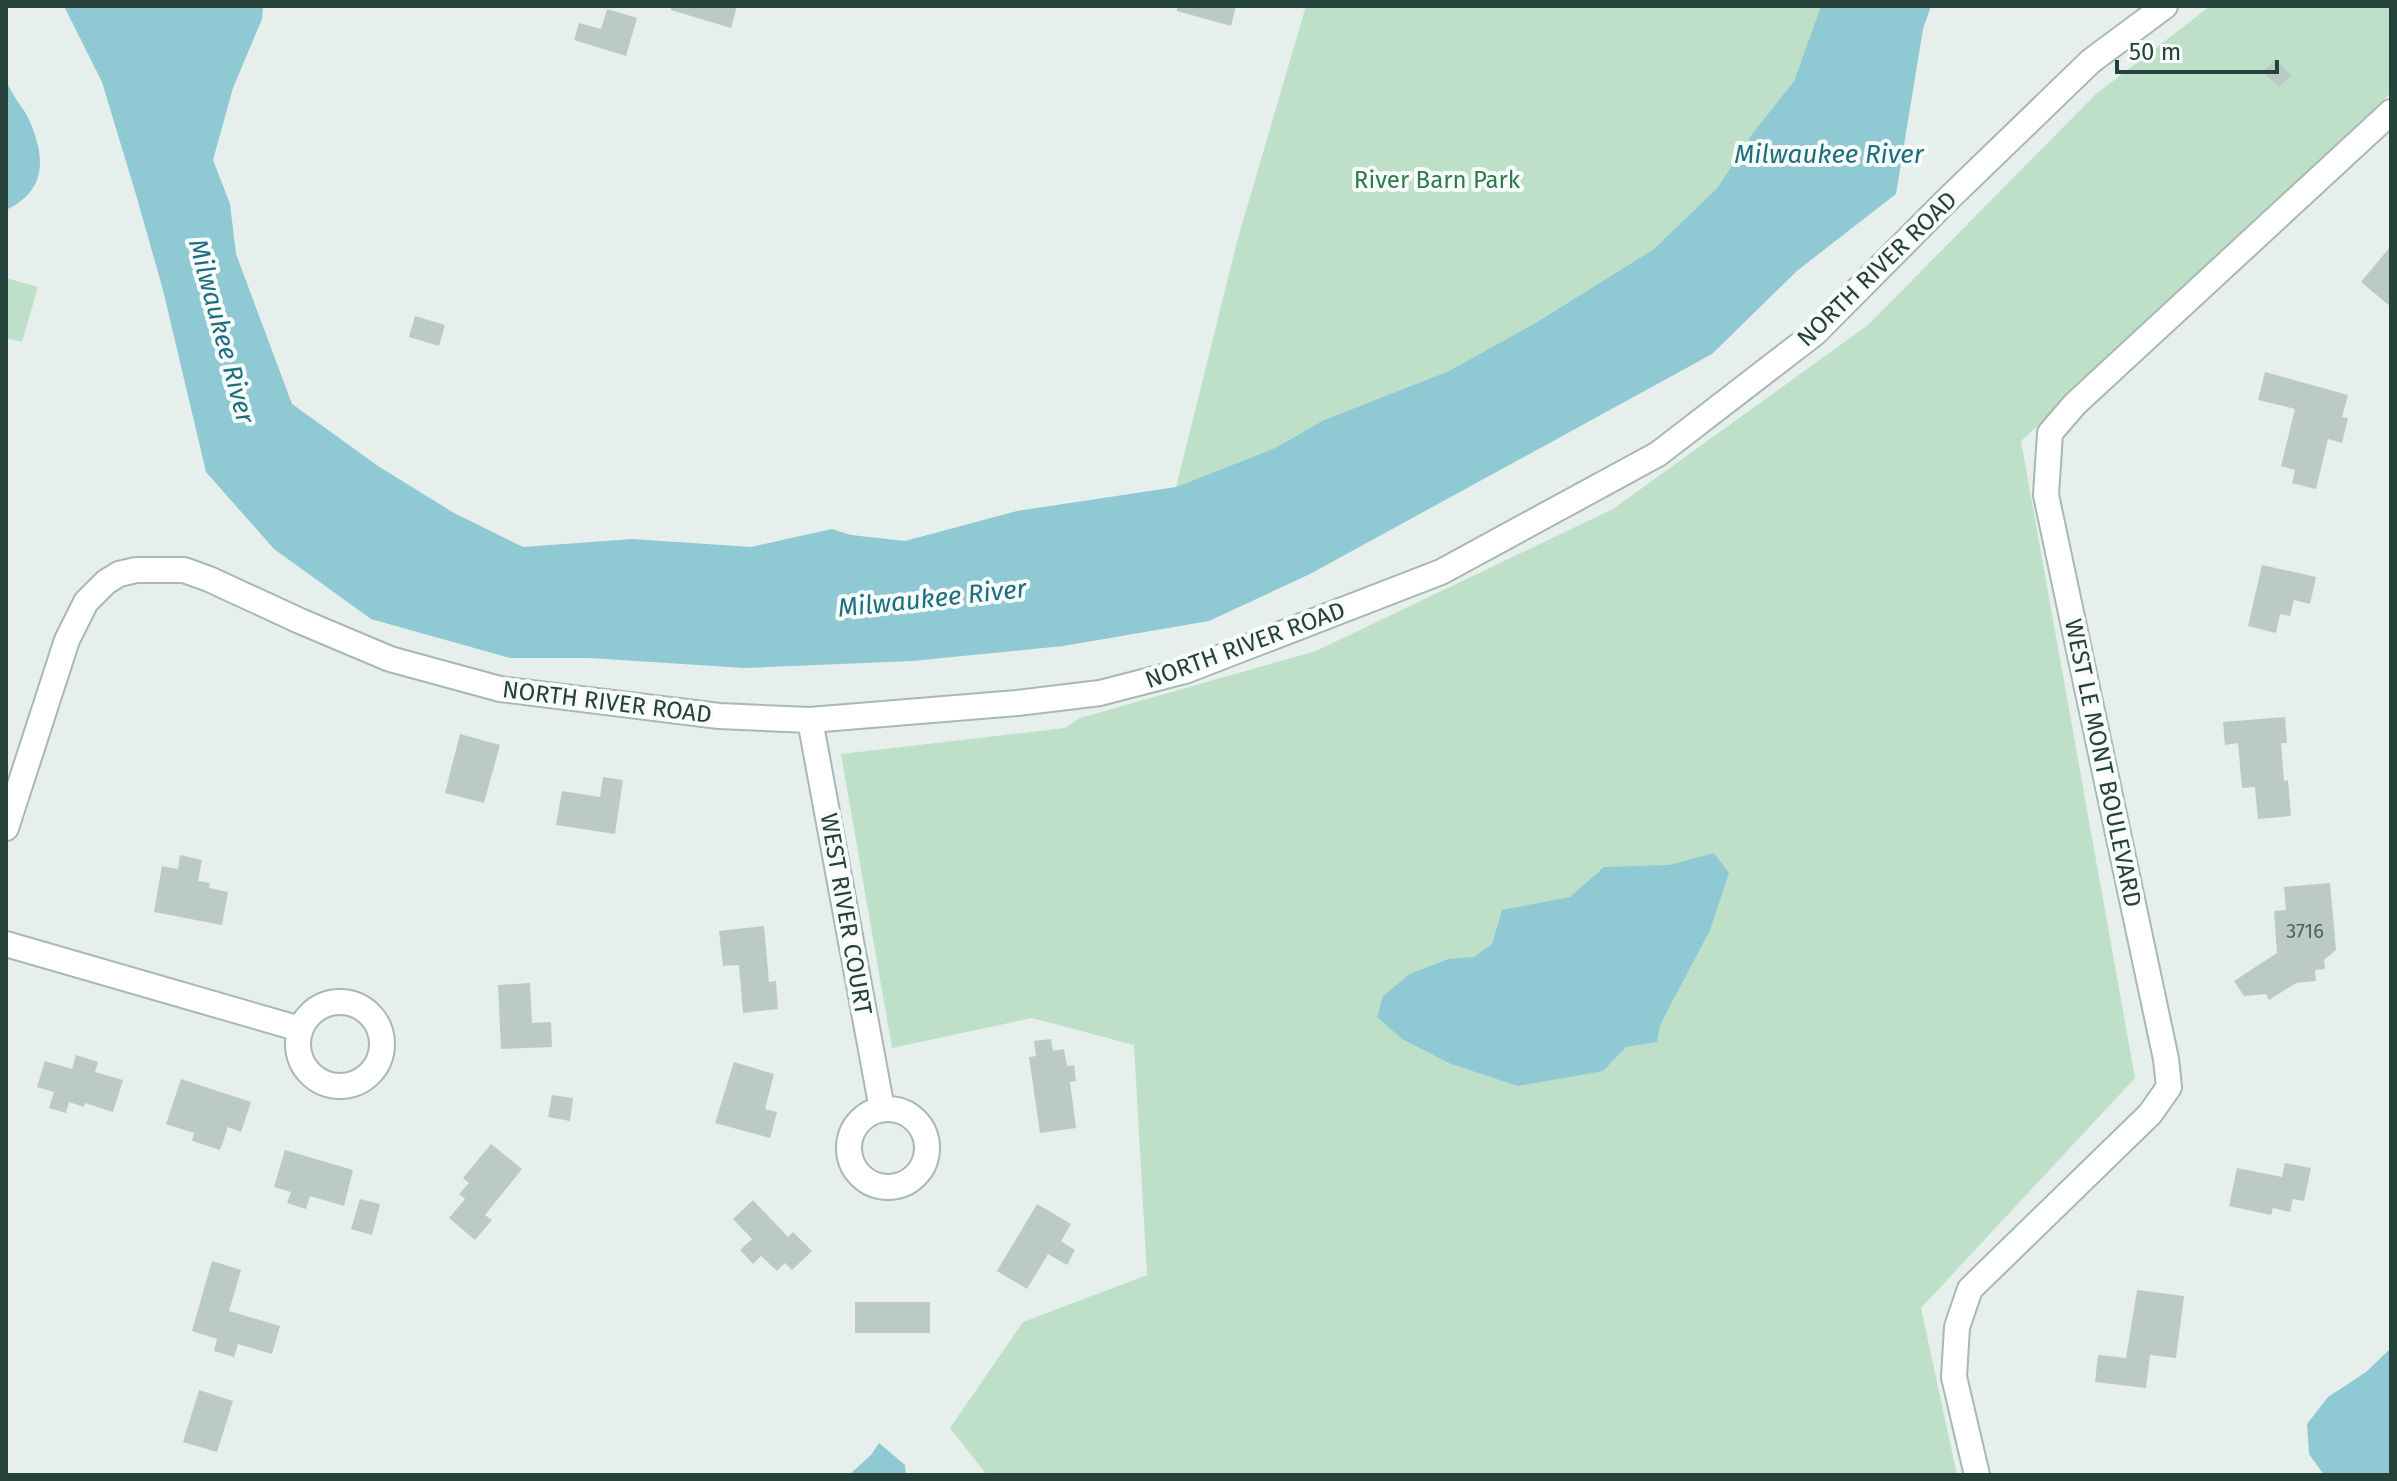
<svg xmlns="http://www.w3.org/2000/svg" width="2397" height="1481" font-family="'Fira Sans',sans-serif">
<style>
.green{fill:#bfe0c8}
.water{fill:#8ec9d4}
.building{fill:#bbcac4}
.lines{fill:none;stroke-linecap:round;stroke-linejoin:round}
.minor-casing{stroke:#a8b8b2;stroke-width:28}
.minor{stroke:#fff;stroke-width:24}
.labels{text-anchor:middle;stroke-width:8;stroke-linejoin:round;paint-order:stroke}
.number-label{font-size:20px;fill:#4a645c}
.park-label{font-size:24px;fill:#2d7a4b;stroke:#f7fbf9}
.street-label{font-size:24px;fill:#24423a;stroke:#f7fbf9}
.water-label{font-size:26px;font-style:italic;fill:#1c6f80;stroke:#f7fbf9}
</style>
<rect width="100%" height="100%" fill="#e6efeb"/>
<path class="green" d="M 1306,6 L 1821,6 L 1794,81 L 1752,134 L 1718,187 L 1654,249 L 1537,322 L 1449,371 L 1324,420 L 1275,448 L 1176,487 L 1238,238 Z
M 2391,6 L 2391,93 L 2021,441 L 2135,1078 L 1921,1308 L 1957,1475 L 987,1475 L 950,1428 L 1023,1322 L 1147,1275 L 1134,1045 L 1032,1018 L 892,1048 L 841,754 L 1065,728 L 1080,718 L 1316,651 L 1613,509 L 1868,325 L 2096,94 L 2209,7 Z
M 6,278 L 38,287 L 22,342 L 6,338 Z"/>
<path class="water" d="M 64,6 L 263,6 L 262,19 L 233,88 L 213,160 L 230,204 L 236,254 L 292,404 L 378,466 L 454,513 L 523,547 L 632,539 L 751,547 L 832,529 L 851,535 L 905,541 L 1017,511 L 1176,487 L 1275,448 L 1324,420 L 1449,371 L 1537,322 L 1654,249 L 1718,187 L 1752,134 L 1794,81 L 1821,6 L 1931,6 L 1923,29 L 1896,194 L 1798,270 L 1712,354 L 1310,574 L 1209,621 L 1063,646 L 912,661 L 744,668 L 590,658 L 510,658 L 371,619 L 274,549 L 206,472 L 163,290 L 137,198 L 102,82 Z
M 6,79 C 11,96 25,108 31,124 C 46,162 45,191 6,210 Z
M 1714,853 L 1729,873 L 1710,930 L 1660,1025 L 1657,1042 L 1626,1047 L 1603,1071 L 1518,1086 L 1451,1064 L 1402,1039 L 1377,1017 L 1383,996 L 1410,974 L 1448,959 L 1474,957 L 1492,944 L 1502,910 L 1570,897 L 1604,867 L 1669,865 Z
M 2391,1348 L 2391,1475 L 2324,1475 L 2309,1454 L 2307,1424 L 2328,1397 L 2366,1372 Z
M 879,1443 L 905,1465 L 906,1475 L 849,1475 L 871,1455 Z"/>
<path class="building" d="M 671,6 L 737,6 L 731,28 L 671,10 Z
M 1177,6 L 1236,6 L 1231,26 L 1177,11 Z
M 607,9 L 637,18 L 626,56 L 574,40 L 579,23 L 601,29 Z
M 2275,59 L 2291,75 L 2279,87 L 2263,72 Z
M 2391,246 L 2391,307 L 2361,282 Z
M 415,316 L 445,325 L 439,346 L 409,337 Z
M 2265,372 L 2348,395 L 2342,417 L 2348,418 L 2342,443 L 2328,439 L 2316,489 L 2292,483 L 2295,470 L 2281,466 L 2295,409 L 2258,400 Z
M 2262,565 L 2316,577 L 2310,604 L 2294,600 L 2290,616 L 2280,614 L 2276,633 L 2248,626 Z
M 2285,717 L 2287,743 L 2281,743 L 2284,781 L 2288,780 L 2291,816 L 2258,819 L 2255,787 L 2242,788 L 2238,743 L 2225,745 L 2223,722 Z
M 460,734 L 500,745 L 484,803 L 445,793 Z
M 603,777 L 623,780 L 615,834 L 556,825 L 562,791 L 600,797 Z
M 180,855 L 202,860 L 198,881 L 210,883 L 209,888 L 228,892 L 222,925 L 154,912 L 162,866 L 178,869 Z
M 2330,883 L 2336,950 L 2324,960 L 2325,969 L 2315,970 L 2316,981 L 2296,983 L 2269,1000 L 2266,994 L 2244,996 L 2234,981 L 2277,953 L 2274,911 L 2286,910 L 2284,887 Z
M 764,926 L 769,982 L 776,981 L 778,1009 L 743,1013 L 739,965 L 723,966 L 719,931 Z
M 530,983 L 532,1023 L 551,1022 L 552,1047 L 501,1049 L 498,985 Z
M 1051,1039 L 1053,1051 L 1064,1049 L 1067,1066 L 1074,1065 L 1076,1081 L 1070,1082 L 1076,1128 L 1040,1133 L 1029,1057 L 1036,1056 L 1034,1041 Z
M 76,1055 L 98,1062 L 95,1072 L 123,1080 L 113,1112 L 85,1103 L 84,1107 L 69,1102 L 66,1113 L 49,1108 L 54,1092 L 37,1087 L 45,1061 L 72,1069 Z
M 734,1062 L 774,1074 L 765,1109 L 777,1112 L 770,1138 L 715,1123 Z
M 181,1079 L 251,1102 L 241,1132 L 228,1127 L 220,1150 L 192,1141 L 194,1133 L 166,1124 Z
M 552,1095 L 573,1098 L 570,1121 L 548,1117 Z
M 491,1144 L 522,1169 L 485,1215 L 492,1220 L 475,1240 L 449,1218 L 465,1199 L 459,1194 L 469,1183 L 463,1178 Z
M 285,1150 L 353,1170 L 344,1206 L 310,1196 L 306,1209 L 287,1203 L 291,1192 L 274,1187 Z
M 2285,1163 L 2311,1168 L 2304,1201 L 2293,1199 L 2290,1212 L 2273,1208 L 2271,1215 L 2229,1206 L 2237,1168 L 2282,1177 Z
M 360,1199 L 380,1204 L 372,1235 L 351,1229 Z
M 753,1200 L 788,1237 L 793,1232 L 812,1251 L 792,1270 L 785,1263 L 777,1271 L 761,1256 L 753,1264 L 740,1250 L 752,1239 L 733,1219 Z
M 1037,1204 L 1071,1224 L 1061,1241 L 1075,1250 L 1067,1265 L 1048,1254 L 1027,1289 L 997,1271 Z
M 212,1261 L 241,1270 L 229,1311 L 280,1326 L 272,1354 L 238,1344 L 234,1357 L 214,1351 L 217,1339 L 192,1331 Z
M 2137,1290 L 2184,1296 L 2176,1358 L 2150,1355 L 2146,1388 L 2095,1382 L 2098,1355 L 2126,1358 Z
M 855,1302 L 930,1302 L 930,1333 L 855,1333 Z
M 199,1390 L 233,1401 L 217,1452 L 183,1442 Z"/>
<g class="lines">
<defs>
<path id="minor" d="M 810,720 L 882,1109
M 6,828 L 67,640 L 86,602 L 106,582 L 119,574 L 136,570 L 184,570 L 209,579 L 300,621 L 390,659 L 500,689 L 719,716 L 810,720 L 1017,703 L 1100,693 L 1185,671 L 1441,572 L 1658,454 L 1815,333 L 1944,203 L 2091,61 L 2165,6
M 6,944 L 300,1029
M298 1044a42 42 0 1 1 84 0a42 42 0 1 1-84 0Z
M849 1148a39 39 0 1 1 78 0a39 39 0 1 1-78 0Z
M 1977,1475 L 1954,1377 L 1957,1327 L 1970,1289 L 2150,1114 L 2169,1087 L 2166,1059 L 2046,495 L 2050,433 L 2075,404 L 2391,112"/>
</defs>
<use href="#minor" class="minor-casing"/>
<use href="#minor" class="minor"/>
</g>
<g class="labels">
<g class="number-label">
<text x="2305" y="938">3716</text>
</g>
<g class="park-label">
<text x="1437" y="188">River Barn Park</text>
</g>
<g class="street-label">
<text transform="translate(1877 269) rotate(-44)" y="8">NORTH RIVER ROAD</text>
<text transform="translate(1245 645) rotate(-20)" y="8">NORTH RIVER ROAD</text>
<text transform="translate(607 702) rotate(7)" y="8">NORTH RIVER ROAD</text>
<text transform="translate(2103 763) rotate(78)" y="8">WEST LE MONT BOULEVARD</text>
<text transform="translate(846 914) rotate(80)" y="8">WEST RIVER COURT</text>
</g>
<g class="water-label">
<text x="1829" y="163">Milwaukee River</text>
<text transform="translate(222 331) rotate(75)" y="9">Milwaukee River</text>
<text transform="translate(932 598) rotate(-6)" y="9">Milwaukee River</text>
</g>
</g>
<rect width="2397" height="1481" fill="none" stroke="#24423a" stroke-width="16"/>
<path d="M2117 60v12h160v-12" fill="none" stroke="#24423a" stroke-width="4"/>
<text x="2129" y="60" font-size="24" fill="#24423a" stroke="#f7fbf9" stroke-width="6" paint-order="stroke">50 m</text>
</svg>
